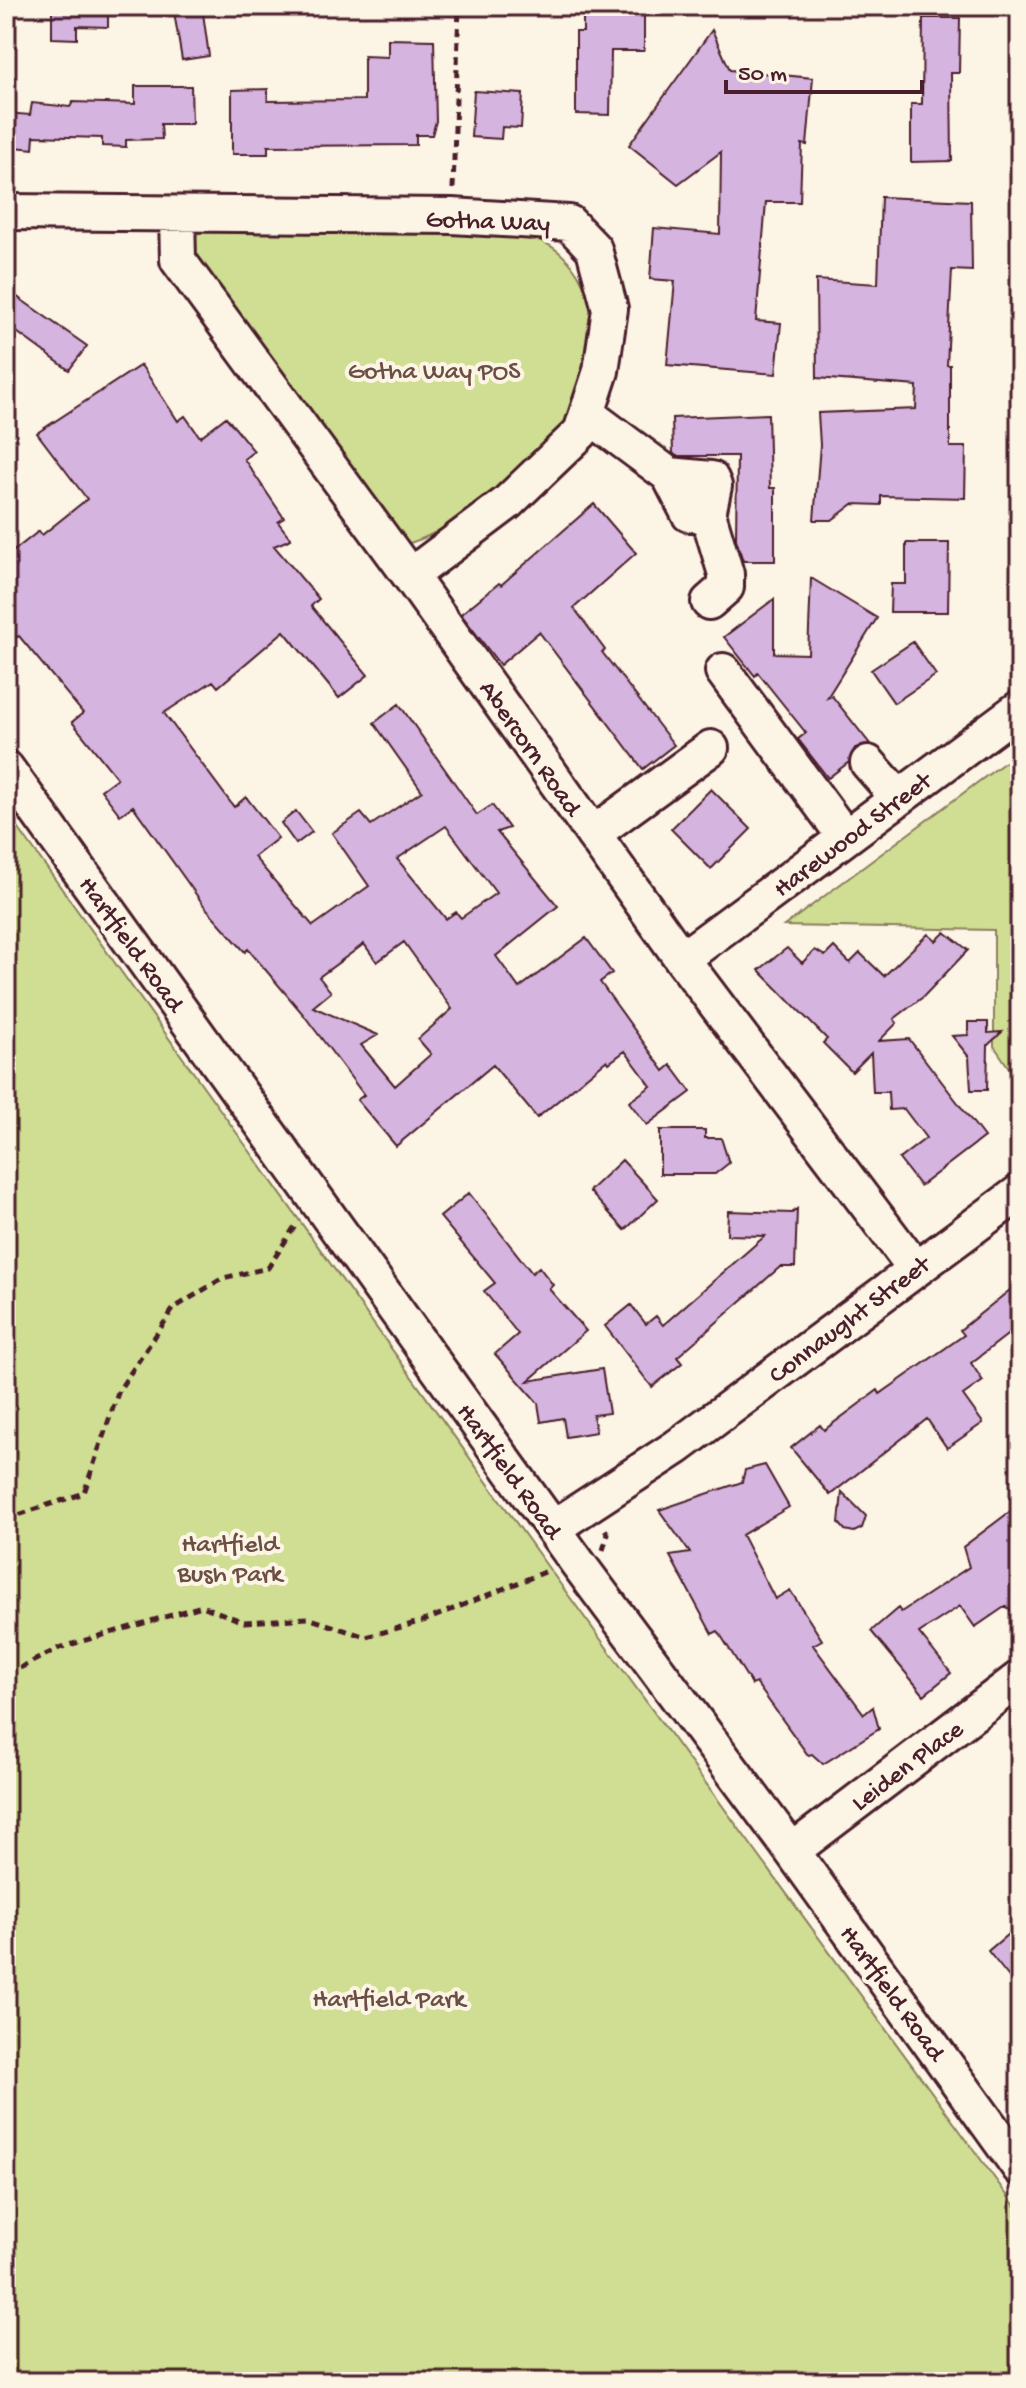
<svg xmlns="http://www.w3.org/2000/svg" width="1026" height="2388" font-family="'Gochi Hand',sans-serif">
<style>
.green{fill:#cfde92;stroke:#8c7e5e;stroke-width:2}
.building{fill:#d5b4e0;stroke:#4a1f2b;stroke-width:2;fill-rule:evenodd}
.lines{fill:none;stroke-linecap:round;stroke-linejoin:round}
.minor-casing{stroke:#4a1f2b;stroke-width:40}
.path{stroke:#4a1f2b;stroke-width:5;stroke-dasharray:8 6;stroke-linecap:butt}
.minor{stroke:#fcf5e5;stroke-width:34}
.labels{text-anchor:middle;stroke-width:8;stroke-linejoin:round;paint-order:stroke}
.street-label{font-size:26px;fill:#4a1f2b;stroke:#fcf5e5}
.park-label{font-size:26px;fill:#6b4f45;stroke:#fcf5e5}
</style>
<rect width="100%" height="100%" fill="#fcf5e5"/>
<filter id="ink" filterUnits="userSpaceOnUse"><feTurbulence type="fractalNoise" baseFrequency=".0125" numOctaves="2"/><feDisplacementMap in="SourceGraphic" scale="16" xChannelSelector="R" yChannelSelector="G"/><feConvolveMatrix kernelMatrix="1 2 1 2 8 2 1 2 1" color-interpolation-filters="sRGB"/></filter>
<g filter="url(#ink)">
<path class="green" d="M 208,230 L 525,235 C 610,258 606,370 563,430 C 539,463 445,537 405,544 L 183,246 L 188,237 Z
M 1020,751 L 1020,1084 L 994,1046 L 994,930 L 784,926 Z
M 6,811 L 550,1570 L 1020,2213 L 1020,2382 L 6,2382 Z"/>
<path class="building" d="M 52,6 L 108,6 L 108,27 L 77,26 L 77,39 L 52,38 Z
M 173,6 L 202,6 L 209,56 L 182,60 Z
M 583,13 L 644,13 L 644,51 L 611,51 L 610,115 L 576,114 L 576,32 L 583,32 Z
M 923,18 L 960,18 L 959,73 L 951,73 L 952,161 L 911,162 L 911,104 L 922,104 Z
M 712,30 L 730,70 L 813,78 L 807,145 L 802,144 L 800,202 L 766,202 L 756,321 L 781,323 L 776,374 L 667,365 L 675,281 L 650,279 L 654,228 L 720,234 L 721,152 L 678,184 L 629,145 Z
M 388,39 L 434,40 L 436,121 L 432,135 L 416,135 L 416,145 L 268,146 L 268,154 L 232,154 L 232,90 L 268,89 L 268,101 L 364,100 L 364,56 L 388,57 Z
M 135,86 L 191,86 L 192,124 L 161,124 L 162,139 L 126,140 L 126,147 L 102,146 L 102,138 L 34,136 L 33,149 L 6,146 L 6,113 L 30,115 L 32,103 L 70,107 L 73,102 L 135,104 Z
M 474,91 L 523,94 L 521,128 L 502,127 L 501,139 L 471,137 Z
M 881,197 L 971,201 L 972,271 L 952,270 L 947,365 L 950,365 L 950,447 L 966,447 L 965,498 L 881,496 L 881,505 L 853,504 L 832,520 L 814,520 L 820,445 L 818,413 L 916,409 L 917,386 L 817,378 L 816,280 L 878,284 Z
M 6,289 L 87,346 L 69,370 L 14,330 L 6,330 Z
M 141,365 L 178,421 L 185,416 L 200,437 L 226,417 L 254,451 L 244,459 L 284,518 L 278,522 L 291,539 L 274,546 L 319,599 L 311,606 L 368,675 L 339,698 L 284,631 L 218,687 L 213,681 L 164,713 L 234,807 L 246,797 L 278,838 L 254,857 L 313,926 L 369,886 L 332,833 L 361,813 L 371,825 L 422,791 L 374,723 L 399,704 L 477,815 L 492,805 L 509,828 L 497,832 L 558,906 L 496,956 L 519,988 L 586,938 L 612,973 L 600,982 L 664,1071 L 671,1065 L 691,1092 L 647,1125 L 629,1102 L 651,1086 L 625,1051 L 609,1063 L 607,1060 L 537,1118 L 493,1065 L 396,1146 L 357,1100 L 364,1095 L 303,1014 L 248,949 L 245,952 L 205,907 L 133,806 L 120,815 L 101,790 L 117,778 L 72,722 L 83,713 L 19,636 L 15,638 L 6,627 L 6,557 L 39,531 L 42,535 L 87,499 L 37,433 ZM 446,826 L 496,893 L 461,918 L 456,912 L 446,919 L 397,859 ZM 404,942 L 452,1009 L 418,1039 L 431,1054 L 395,1086 L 361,1045 L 378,1035 L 313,1007 L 331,992 L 319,977 L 364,944 L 377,962 Z
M 768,414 L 770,488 L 775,488 L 775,561 L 743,561 L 736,539 L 737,456 L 676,456 L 673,453 L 672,418 Z
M 594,504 L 636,553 L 574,608 L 605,650 L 602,652 L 674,745 L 643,769 L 539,632 L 500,665 L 461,614 L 499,583 L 501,585 Z
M 906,543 L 949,543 L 948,612 L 890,612 L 891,584 L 906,584 Z
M 811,578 L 877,618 L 827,698 L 832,696 L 870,744 L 855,748 L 849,762 L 828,778 L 798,739 L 806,733 L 758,673 L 755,676 L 724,637 L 774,599 L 774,653 L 808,654 Z
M 913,642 L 936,675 L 894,703 L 871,670 Z
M 711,789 L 751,829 L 711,869 L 671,829 Z
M 296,811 L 312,832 L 296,844 L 281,823 Z
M 945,932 L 968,950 L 923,997 L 894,1019 L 897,1023 L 879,1041 L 909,1039 L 984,1137 L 920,1186 L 899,1159 L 926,1138 L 904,1109 L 889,1110 L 888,1092 L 873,1092 L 871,1053 L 852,1072 L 823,1043 L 827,1039 L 759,970 L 787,948 L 802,963 L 815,950 L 825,956 L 834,947 L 850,963 L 860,953 L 884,976 L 928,934 L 936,941 Z
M 968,1022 L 988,1022 L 988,1033 L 1002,1032 L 988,1045 L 987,1090 L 971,1090 L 969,1057 L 952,1036 L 968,1035 Z
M 660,1130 L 705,1130 L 705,1138 L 721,1138 L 729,1163 L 715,1174 L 660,1174 Z
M 622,1160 L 658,1199 L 625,1230 L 589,1191 Z
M 469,1193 L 532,1273 L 539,1267 L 553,1285 L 549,1289 L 586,1331 L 528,1381 L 602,1369 L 609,1413 L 593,1415 L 596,1432 L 566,1437 L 563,1418 L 541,1422 L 538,1403 L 495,1354 L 518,1334 L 484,1291 L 495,1283 L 440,1217 Z
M 797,1209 L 795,1267 L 780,1267 L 677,1357 L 682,1363 L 652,1387 L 605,1326 L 631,1305 L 646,1324 L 656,1316 L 663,1325 L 765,1236 L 727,1235 L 728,1211 L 792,1213 Z
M 1020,1282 L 1020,1325 L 971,1363 L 983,1381 L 963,1395 L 983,1423 L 947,1448 L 927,1419 L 830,1495 L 791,1448 L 820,1425 L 824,1430 L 878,1390 L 880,1394 L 964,1335 L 960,1330 Z
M 765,1465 L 789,1507 L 742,1535 L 775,1599 L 790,1590 L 822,1640 L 813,1645 L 864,1714 L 873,1707 L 879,1729 L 823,1764 L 812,1754 L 808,1755 L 756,1683 L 752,1685 L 718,1631 L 712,1634 L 670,1556 L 690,1553 L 659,1510 L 742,1482 L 745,1470 Z
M 842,1492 L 866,1516 L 862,1528 L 854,1532 L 845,1530 L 839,1523 Z
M 1020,1504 L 1020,1620 L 1006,1606 L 975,1627 L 960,1606 L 919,1633 L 951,1673 L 924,1695 L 871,1631 L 898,1608 L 901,1612 L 969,1567 L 963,1547 Z
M 1020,1924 L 1020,1991 L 988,1951 Z"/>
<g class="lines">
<defs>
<path id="minor" d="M 6,212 L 452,216 L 569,223 L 594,249 L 610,309 L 601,371 L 581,432 L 507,503 L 410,576
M 177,216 L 178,260 L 410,576 L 682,959 L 915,1268
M 587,414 L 669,475 L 711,479 L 714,486 L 708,514 L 689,514 L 669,475
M 708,514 L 726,574 L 726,587 L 709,602
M 723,671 L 845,837
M 868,763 L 898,797
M 6,768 L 577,1562 L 792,1851 L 1020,2168
M 593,834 L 711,748
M 682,959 L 1020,708
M 553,1528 L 677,1447 L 1020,1192
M 792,1851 L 1020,1678"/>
</defs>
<use href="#minor" class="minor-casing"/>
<path class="path" d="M 453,189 L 459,6
M 6,1519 L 84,1493 L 119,1390 L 174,1308 L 223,1278 L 268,1268 L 297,1223
M 603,1550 L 608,1534 L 603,1526
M 6,1670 L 18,1669 L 59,1648 L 202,1606 L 244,1622 L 308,1618 L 366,1637 L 426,1620 L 547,1571"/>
<use href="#minor" class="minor"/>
</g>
</g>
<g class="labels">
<g class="street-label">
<text transform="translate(488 219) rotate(2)" y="9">Gotha Way</text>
<text transform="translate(532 747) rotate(55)" y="9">Abercorn Road</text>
<text transform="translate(851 833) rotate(-37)" y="9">Harewood Street</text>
<text transform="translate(133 943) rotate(54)" y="9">Hartfield Road</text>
<text transform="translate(848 1318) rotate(-37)" y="9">Connaught Street</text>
<text transform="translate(511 1470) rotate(54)" y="9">Hartfield Road</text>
<text transform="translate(906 1764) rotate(-37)" y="9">Leiden Place</text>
<text transform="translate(894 1992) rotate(54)" y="9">Hartfield Road</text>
</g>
<g class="park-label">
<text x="434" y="378">Gotha Way POS</text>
<text x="230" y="1551">Hartfield<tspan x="230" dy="30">Bush Park</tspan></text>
<text x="389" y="2006">Hartfield Park</text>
</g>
</g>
<rect width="1026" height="2388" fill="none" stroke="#fcf5e5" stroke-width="32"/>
<rect x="16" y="16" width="994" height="2356" fill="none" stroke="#4a1f2b" stroke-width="3" filter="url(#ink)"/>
<path d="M726 80v12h196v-12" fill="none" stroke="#4a1f2b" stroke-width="4"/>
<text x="738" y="80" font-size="24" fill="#4a1f2b" stroke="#fcf5e5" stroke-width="6" paint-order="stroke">50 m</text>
</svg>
